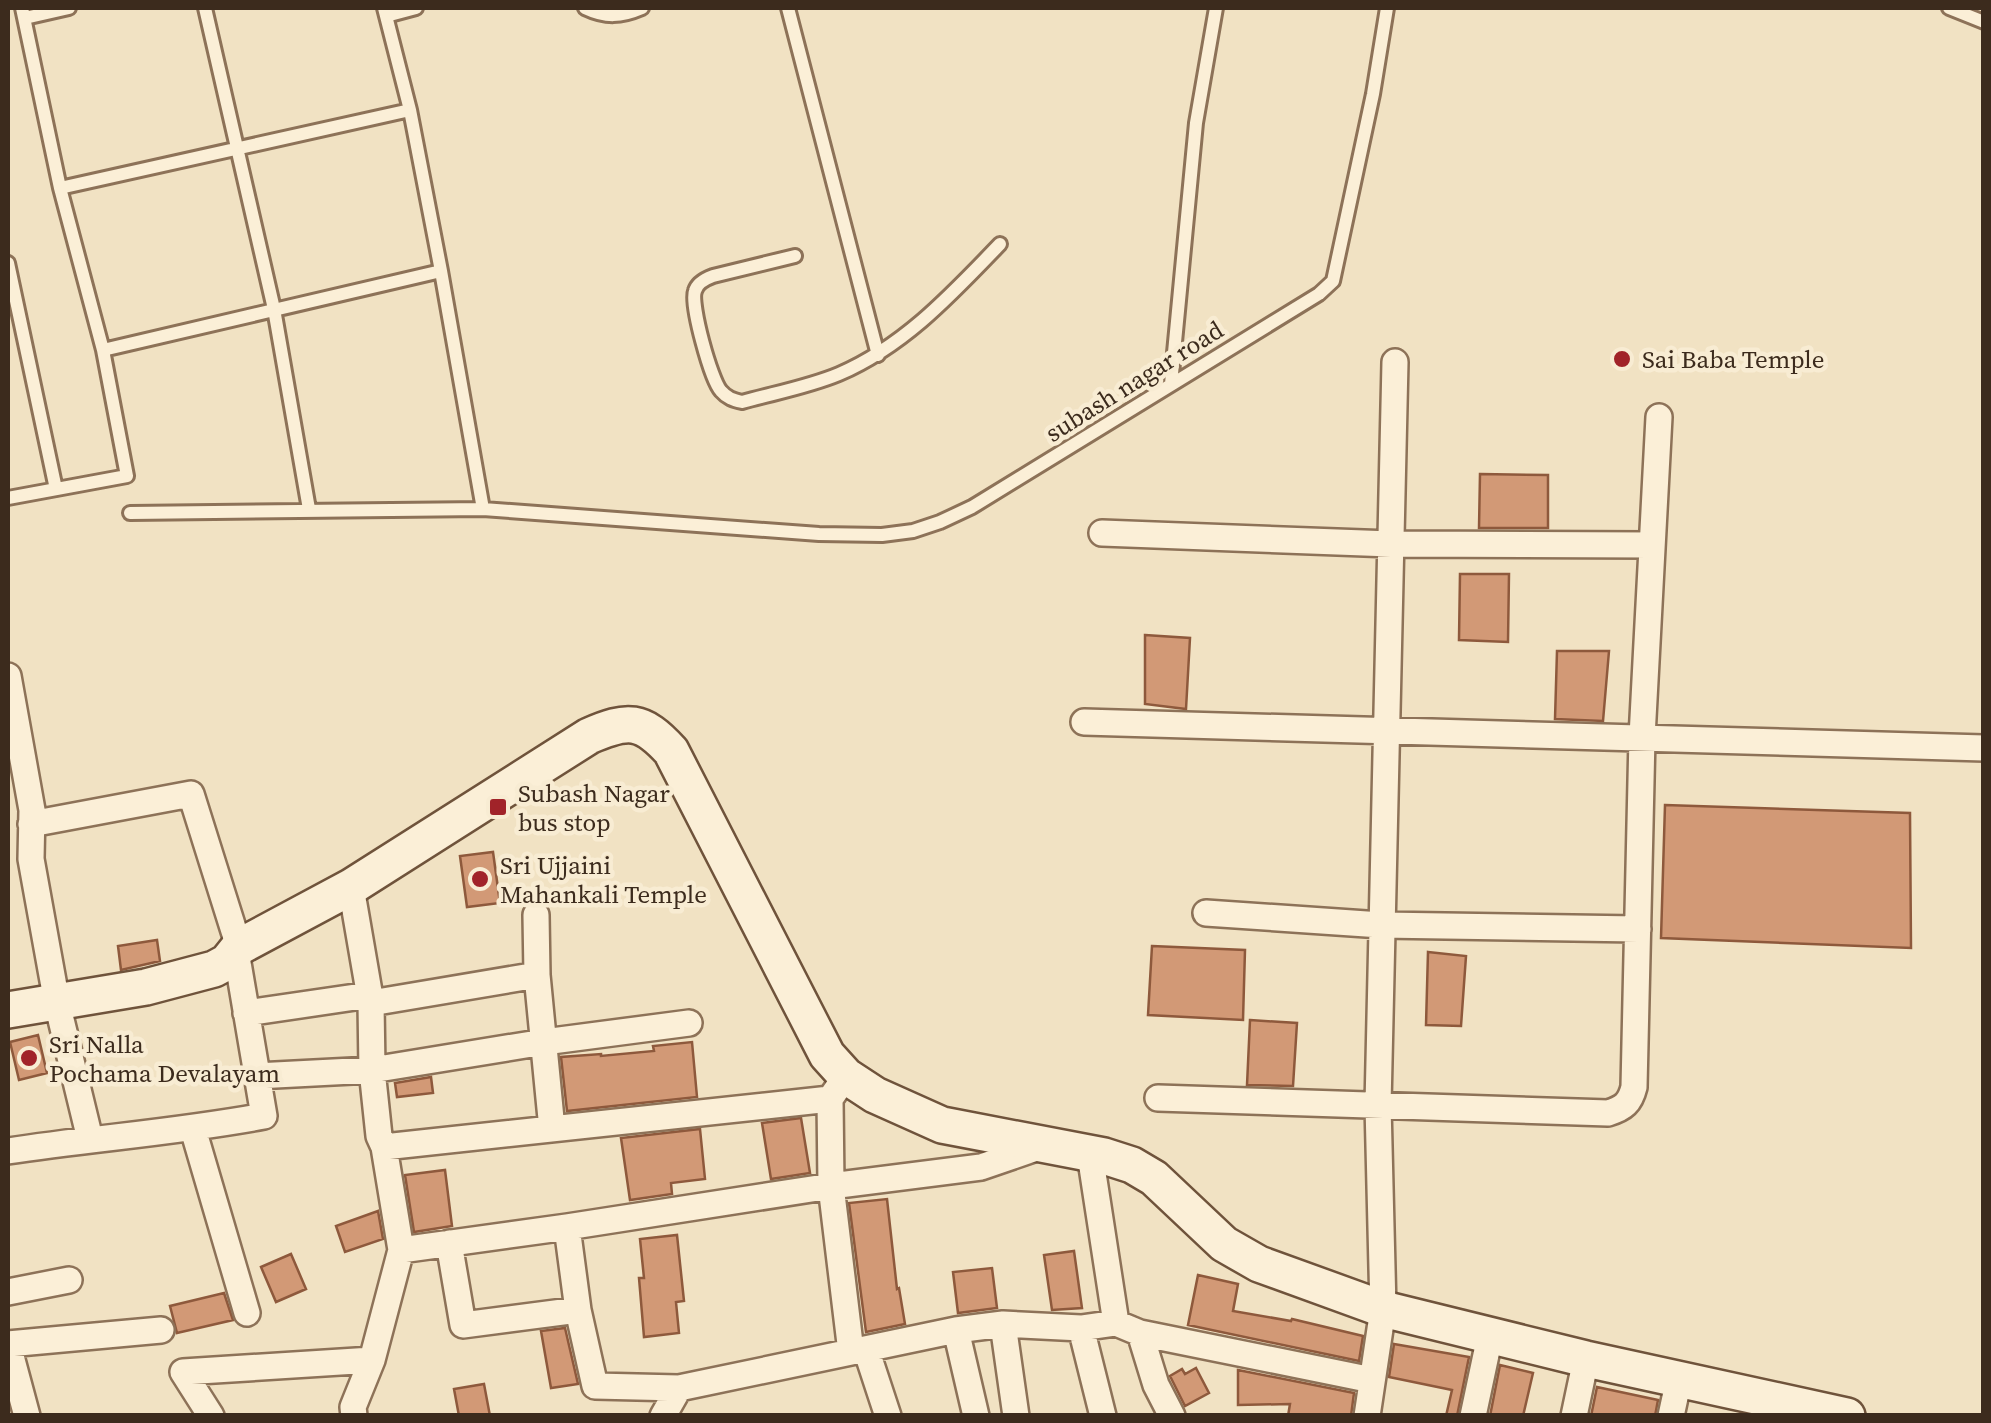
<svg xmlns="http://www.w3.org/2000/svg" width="1991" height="1423" font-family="'Source Serif 4',serif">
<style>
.building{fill:#d29976;stroke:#8e593c;stroke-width:2.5}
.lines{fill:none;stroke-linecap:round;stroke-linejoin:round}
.lane-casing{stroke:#8d7258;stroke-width:18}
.street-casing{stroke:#8d7258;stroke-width:30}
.secondary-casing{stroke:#6f533b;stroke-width:40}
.lane{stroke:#fbefd7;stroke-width:12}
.street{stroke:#fbefd7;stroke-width:25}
.secondary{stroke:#fbefd7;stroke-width:35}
.poi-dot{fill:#a12329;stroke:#f8ecd3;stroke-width:4}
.labels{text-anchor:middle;stroke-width:9;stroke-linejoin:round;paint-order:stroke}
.poi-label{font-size:25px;fill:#3c2b1d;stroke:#f8ecd3;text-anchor:start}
.street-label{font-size:25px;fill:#3c2b1d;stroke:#f8ecd3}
</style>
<rect width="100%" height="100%" fill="#f1e2c3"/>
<path class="building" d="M 1480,474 L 1548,475 L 1548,528 L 1479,528 Z
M 1460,574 L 1509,574 L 1508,642 L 1459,640 Z
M 1145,635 L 1190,638 L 1186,709 L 1145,704 Z
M 1557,651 L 1609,651 L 1603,721 L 1555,719 Z
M 1665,805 L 1910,813 L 1911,948 L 1661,938 Z
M 493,852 L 500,903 L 467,907 L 460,856 Z
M 157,940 L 160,961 L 121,970 L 118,946 Z
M 1152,946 L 1245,950 L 1243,1020 L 1148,1015 Z
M 1428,952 L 1466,956 L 1461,1026 L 1426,1025 Z
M 1250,1020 L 1297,1023 L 1293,1086 L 1247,1085 Z
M 38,1035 L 47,1073 L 19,1080 L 10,1042 Z
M 692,1042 L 697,1097 L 567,1111 L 561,1057 L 601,1054 L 601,1056 L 654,1051 L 653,1046 Z
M 431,1077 L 433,1093 L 397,1097 L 395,1083 Z
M 801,1118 L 810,1173 L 771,1179 L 762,1123 Z
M 700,1129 L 705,1179 L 671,1183 L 672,1194 L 630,1200 L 621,1138 Z
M 445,1170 L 452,1226 L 414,1232 L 405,1175 Z
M 887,1199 L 897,1289 L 899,1288 L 905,1324 L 866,1332 L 849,1203 Z
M 378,1211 L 383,1239 L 345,1252 L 336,1226 Z
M 677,1235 L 684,1301 L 676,1302 L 679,1333 L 644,1337 L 639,1278 L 644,1278 L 640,1239 Z
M 1074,1251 L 1082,1308 L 1052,1310 L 1044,1255 Z
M 291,1254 L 306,1289 L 276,1302 L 261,1267 Z
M 992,1268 L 997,1308 L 958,1313 L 953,1272 Z
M 1198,1275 L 1238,1284 L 1233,1311 L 1291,1321 L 1292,1319 L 1363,1336 L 1359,1361 L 1188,1325 Z
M 224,1293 L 233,1320 L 177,1333 L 170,1306 Z
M 565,1328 L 578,1384 L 551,1388 L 541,1331 Z
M 1394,1344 L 1469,1357 L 1457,1416 L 1446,1416 L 1452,1390 L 1389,1377 Z
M 1500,1365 L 1533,1373 L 1523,1416 L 1490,1416 Z
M 1196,1368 L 1209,1393 L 1185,1406 L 1170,1376 L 1182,1369 L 1185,1374 Z
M 1238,1370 L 1354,1393 L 1351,1416 L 1288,1416 L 1290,1404 L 1238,1405 Z
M 484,1384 L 490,1416 L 459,1416 L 454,1389 Z
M 1597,1387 L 1658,1400 L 1655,1416 L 1591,1416 Z"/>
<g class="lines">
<defs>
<path id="lane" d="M 205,8 L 274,309 L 309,509
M 384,8 L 410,110 L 441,271 L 483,509
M 585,8 C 606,18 621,17 642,8
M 788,8 L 878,355
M 1949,8 L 1984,22
M 386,16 L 416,8
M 25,18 L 69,8
M 60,188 L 410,110
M 795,256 L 713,276 C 705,279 697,283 695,291 C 690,304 711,380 721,391 C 727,398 733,400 742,402 C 774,393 808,387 839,374 C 904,346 951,295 1000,244
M 8,263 L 56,489
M 103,350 L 441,271
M 1171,384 L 1196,123 L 1216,8
M 8,498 L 127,476 L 103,350 L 60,188 L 22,8
M 130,513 L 483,509 L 819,534 L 882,535 L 913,531 L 940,522 L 972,507 L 1319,294 L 1333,281 L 1373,94 L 1387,8"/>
<path id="street" d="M 1102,533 L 1391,544 L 1652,545
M 8,676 L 32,810 L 31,859 L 57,1003 L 90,1139
M 1084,722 L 1984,748
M 31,824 L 191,794 L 239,947
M 351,887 L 371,1003 L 372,1070 L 379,1136 L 384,1147 L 401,1250 L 372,1360 L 353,1407 L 354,1416
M 1206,913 L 1381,925 L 1638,929
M 536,915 L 537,975
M 371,1003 L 537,975 L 552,1129
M 246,1013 L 369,995
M 256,1076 L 372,1070 L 544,1042 L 689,1023
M 839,1086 L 830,1099 L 831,1186 L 851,1352
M 1158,1098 L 1608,1113 C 1624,1108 1630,1103 1634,1087 L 1642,737 L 1659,417
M 193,1129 L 247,1313
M 384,1147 L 830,1099
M 8,1151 C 93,1138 179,1132 264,1116 L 236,951
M 1090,1154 L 1116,1323
M 567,1227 L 578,1310 L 595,1386 L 679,1388
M 449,1243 L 463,1325 L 578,1310
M 401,1250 L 567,1227 L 831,1186 L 981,1167 L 1042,1146
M 8,1292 L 69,1280
M 1003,1324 L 1016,1416
M 1081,1328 L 1103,1416
M 956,1330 L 976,1416
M 1140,1333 L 1156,1385 L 1172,1416
M 8,1344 L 161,1330
M 8,1345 L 27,1416
M 866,1349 L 888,1416
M 211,1416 L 183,1372 L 372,1360
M 663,1416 L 679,1388 L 956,1330 L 1003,1324 L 1081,1328 L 1116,1323 L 1140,1333 L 1372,1380
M 1367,1416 L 1383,1309 L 1378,1105 L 1395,362
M 1473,1416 L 1490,1336
M 1574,1416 L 1586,1359
M 1671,1416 L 1679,1379"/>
<path id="secondary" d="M 8,1010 L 146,987 L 214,969 L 227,962 L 239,947 L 351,887 L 589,736 C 628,719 642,719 671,751 L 827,1055 L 846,1076 L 875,1095 L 942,1125 L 1104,1156 L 1132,1165 L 1154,1178 L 1224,1244 L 1259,1264 L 1383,1309 L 1586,1359 L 1847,1416"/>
</defs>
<use href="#lane" class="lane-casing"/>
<use href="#street" class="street-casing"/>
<use href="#secondary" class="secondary-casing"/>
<use href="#lane" class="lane"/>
<use href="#street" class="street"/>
<use href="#secondary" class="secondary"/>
</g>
<g class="poi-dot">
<circle cx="1622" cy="359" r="10"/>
<rect x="488" y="797" width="20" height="20" rx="5"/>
<circle cx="480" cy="879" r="10"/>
<circle cx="29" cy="1058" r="10"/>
</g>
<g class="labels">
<g class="poi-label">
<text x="1642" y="368">Sai Baba Temple</text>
<text x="518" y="802">Subash Nagar<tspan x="518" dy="29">bus stop</tspan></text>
<text x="500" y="874">Sri Ujjaini<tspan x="500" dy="29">Mahankali Temple</tspan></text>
<text x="49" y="1053">Sri Nalla<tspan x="49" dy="29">Pochama Devalayam</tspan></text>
</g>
<g class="street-label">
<text transform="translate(1134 381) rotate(-32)" y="9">subash nagar road</text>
</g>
</g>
<rect width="1991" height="1423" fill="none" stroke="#3c2b1d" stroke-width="20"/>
</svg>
